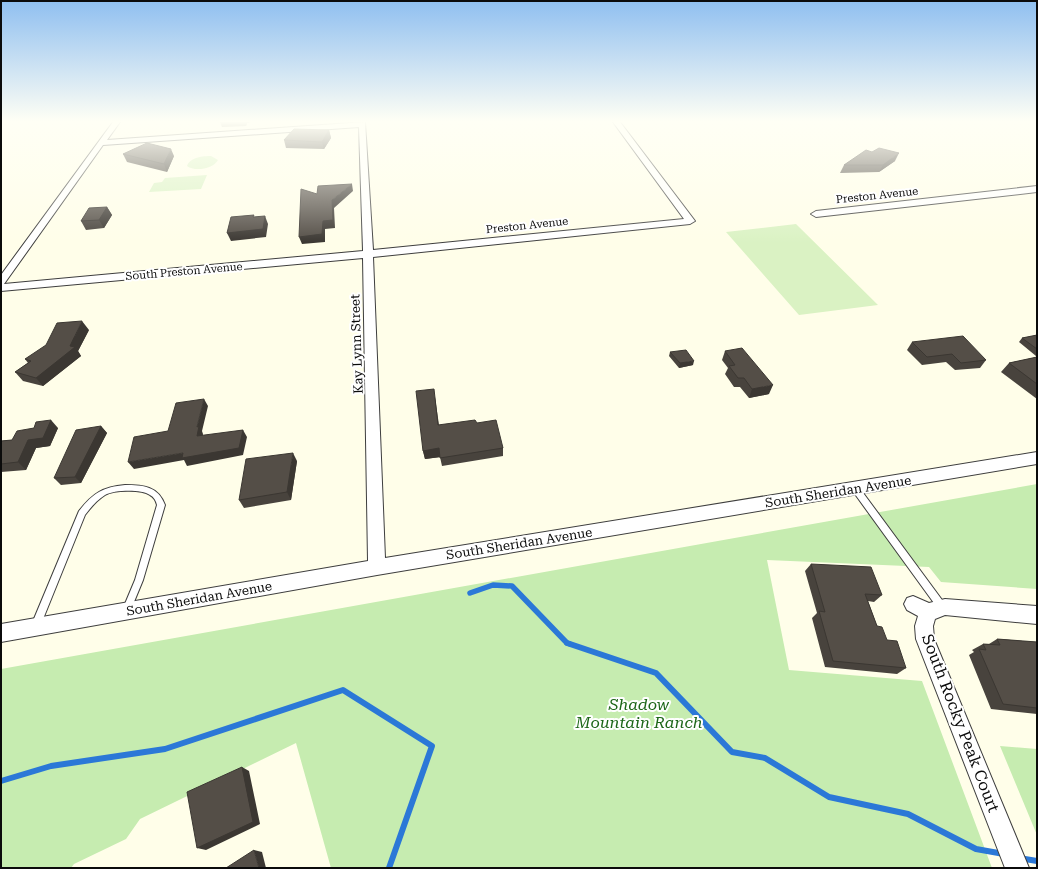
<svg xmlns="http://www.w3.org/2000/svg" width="1038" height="869" font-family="'Roboto Serif',serif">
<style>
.green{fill:#c6ecb0}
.pitch{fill:#daf2c3}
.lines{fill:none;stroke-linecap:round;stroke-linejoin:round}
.stream-far1{stroke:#2b78d7;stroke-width:5.5}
.stream{stroke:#2b78d7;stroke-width:6}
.lane-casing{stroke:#3e3e3e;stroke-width:2}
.street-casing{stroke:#3e3e3e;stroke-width:2}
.lane{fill:#fff;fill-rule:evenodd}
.street{fill:#fff;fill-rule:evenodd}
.wall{fill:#48433d}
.shaded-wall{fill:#3b3732}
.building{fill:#544e47;stroke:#3b3732}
.labels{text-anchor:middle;stroke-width:4;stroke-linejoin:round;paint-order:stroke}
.far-street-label{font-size:11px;fill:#0b0b0b;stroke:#fff}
.street-label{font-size:13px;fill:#0b0b0b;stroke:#fff}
.near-park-label{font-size:16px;font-style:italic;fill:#1c6617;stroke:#fff}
.near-street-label{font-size:16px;fill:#0b0b0b;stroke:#fff}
</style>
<rect width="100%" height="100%" fill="#fffee9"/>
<path class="green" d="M 1037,484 L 1037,589 L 941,582 L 929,567 L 767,560 L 789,670 L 922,681 L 992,868 L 331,868 L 296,743 L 140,819 L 126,839 L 74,864 L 71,868 L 1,868 L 1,669 Z
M 1000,746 L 1037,749 L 1037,835 Z"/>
<path class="pitch" d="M 211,156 L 218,160 C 213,169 195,172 187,166 C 190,157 203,156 211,156 Z
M 207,175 L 201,189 L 149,192 L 154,183 L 162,182 L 165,178 Z
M 796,224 L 878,305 L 799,315 L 726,232 Z"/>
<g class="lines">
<path class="stream-far1" d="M 470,593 L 493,585 L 512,586 L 567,643 L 570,644"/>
<path class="stream" d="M 567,643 L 656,673 L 732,752 L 765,758 L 829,797 L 908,814 L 976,849 L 1004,854
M 1,781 L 51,766 L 165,749 L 343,690 L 432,746 L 389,868
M 1019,858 L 1037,861"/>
<defs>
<path id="lane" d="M 125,485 C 143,485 158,486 165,505 L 143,580 L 129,614 L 126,615 L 123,614 L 122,611 L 135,580 L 157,505 C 156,501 154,497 150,495 C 141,489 114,490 105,495 C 97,500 91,507 85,515 L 39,629 L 36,630 L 33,629 L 31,626 L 79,511 C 93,493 103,487 125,485 Z
M 855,485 L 858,486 L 945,604 L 946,607 L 945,610 L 942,611 L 939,610 L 852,490 L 851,488 L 852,486 Z"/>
<path id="street" d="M 113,122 L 120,122 L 107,140 L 365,122 L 373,250 L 684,219 L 613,122 L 620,122 L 695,221 L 690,224 L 373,257 L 385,558 L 1037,452 L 1037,464 L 377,575 L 1,642 L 1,624 L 368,561 L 363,258 L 1,291 L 1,275 ZM 359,127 L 363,251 L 4,284 L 103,145 Z
M 1037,186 L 1037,192 L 816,217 L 811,214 L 816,211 Z
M 913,596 L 929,603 L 945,599 L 1037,606 L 1037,624 L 945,615 L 935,619 L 933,626 L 934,639 L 1029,868 L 1005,868 L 916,639 L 915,626 L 918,616 L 907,610 L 904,604 L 907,598 Z"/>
</defs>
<use href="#lane" class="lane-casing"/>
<use href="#street" class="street-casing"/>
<use href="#lane" class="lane"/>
<use href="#street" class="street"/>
</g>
<path class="wall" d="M 220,122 L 250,122 L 249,123 L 247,123 L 246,126 L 222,127 Z
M 329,130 L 331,138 L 324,149 L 286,148 L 284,140 Z
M 872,152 L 895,161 L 879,172 L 840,173 L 844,165 Z
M 123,154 L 174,156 L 167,172 L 127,162 Z
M 107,207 L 112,215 L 104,228 L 86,230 L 81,221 Z
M 89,330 L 78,351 L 81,356 L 43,386 L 23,381 L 15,372 L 28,363 L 25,359 Z
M 1037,335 L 1037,356 L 1036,356 L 1019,342 L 1022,338 Z
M 912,342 L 986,360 L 980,368 L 955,370 L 946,362 L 922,365 L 907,350 Z
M 725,351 L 769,394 L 749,398 L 740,387 L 734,387 L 725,374 L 728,368 L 722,360 Z
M 670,352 L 693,365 L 679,368 L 669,356 Z
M 1037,357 L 1037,399 L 1001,372 L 1009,363 Z
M 435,397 L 439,425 L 477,423 L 503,448 L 503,456 L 442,466 L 440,457 L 425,459 L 423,451 Z
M 101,426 L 107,433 L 81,483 L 61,485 L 54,478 Z
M 34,428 L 58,428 L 50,446 L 36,448 L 26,470 L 1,472 L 1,441 L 12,440 Z
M 297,461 L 291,500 L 244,508 L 239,500 Z
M 811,564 L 882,595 L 874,602 L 868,601 L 877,626 L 906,668 L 897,674 L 825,667 L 812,618 L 817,613 L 805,571 Z
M 997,639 L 1037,642 L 1037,714 L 991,709 L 969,655 L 974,652 L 972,650 L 983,644 L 989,644 Z"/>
<path class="shaded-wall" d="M 245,122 L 247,122 L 247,123 L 246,126 Z
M 329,130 L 331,138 L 324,149 L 322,142 Z
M 171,149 L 174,156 L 167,172 L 164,164 Z
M 899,153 L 895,161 L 879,172 L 883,165 Z
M 352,184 L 353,191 L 334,208 L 335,228 L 325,229 L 325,242 L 302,244 L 299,237 L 323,221 L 332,200 Z
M 107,207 L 112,215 L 104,228 L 99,220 Z
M 265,216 L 268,224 L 266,237 L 231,241 L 227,233 Z
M 82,321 L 89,330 L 78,351 L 81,356 L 43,386 L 36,378 L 70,346 Z
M 694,361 L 693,365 L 679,368 L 680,363 Z
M 773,385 L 769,394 L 749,398 L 752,389 Z
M 204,399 L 208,406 L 202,431 L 203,434 L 202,443 L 197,436 L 197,427 Z
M 51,420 L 58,428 L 50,446 L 36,448 L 26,470 L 18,462 L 28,440 Z
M 101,426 L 107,433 L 81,483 L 75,477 Z
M 243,430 L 247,437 L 243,455 L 187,466 L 184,460 L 134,469 L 128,462 L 183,453 Z
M 439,448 L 441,457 L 425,459 L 423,451 Z
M 293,453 L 297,461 L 291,500 L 287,492 Z
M 242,767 L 249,771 L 260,824 L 206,850 L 197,848 Z
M 254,850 L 262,852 L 266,868 L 259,868 Z"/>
<path class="building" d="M 294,129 L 329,130 L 322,142 L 284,140 Z
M 147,143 L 171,149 L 164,164 L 123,154 Z
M 879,148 L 899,153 L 883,165 L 844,165 L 866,150 L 872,152 Z
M 352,184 L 332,200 L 333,220 L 323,221 L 322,234 L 299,237 L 301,189 L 317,194 L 318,186 Z
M 107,207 L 99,220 L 81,221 L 89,208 Z
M 254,215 L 253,217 L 265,216 L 263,229 L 227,233 L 231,217 Z
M 82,321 L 70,346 L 75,347 L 36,378 L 15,372 L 31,361 L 25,359 L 46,345 L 57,323 Z
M 1037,335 L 1037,349 L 1022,338 Z
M 963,336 L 986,360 L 961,363 L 952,354 L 927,357 L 912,342 Z
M 742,348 L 773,385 L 752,389 L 744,378 L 738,378 L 729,366 L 735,365 L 725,351 Z
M 686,350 L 694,361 L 680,363 L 670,352 Z
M 1037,357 L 1037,384 L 1009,363 Z
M 434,389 L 438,425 L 475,420 L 477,423 L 496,420 L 503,448 L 440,458 L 439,448 L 423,451 L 416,391 Z
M 204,399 L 197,427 L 199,426 L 197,436 L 243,430 L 239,448 L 182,458 L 183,453 L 128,462 L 134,437 L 168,431 L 176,403 Z
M 51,420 L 43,438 L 28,440 L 18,462 L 1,464 L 1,441 L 12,440 L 17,431 L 34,428 L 36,422 Z
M 101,426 L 75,477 L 54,478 L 76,430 Z
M 293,453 L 287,492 L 239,500 L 246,459 Z
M 811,564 L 871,567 L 882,595 L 865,594 L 877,626 L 882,627 L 887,640 L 897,641 L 906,668 L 833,661 L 819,611 L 825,612 Z
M 997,639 L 1037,642 L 1037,708 L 1003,704 L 979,649 L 986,650 L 983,644 L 1000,645 Z
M 242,767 L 253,822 L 197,848 L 187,792 Z
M 254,850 L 259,868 L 226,868 Z"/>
<linearGradient id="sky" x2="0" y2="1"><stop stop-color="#8fbff0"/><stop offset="0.5" stop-color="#fffff5"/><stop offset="1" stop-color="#fffff5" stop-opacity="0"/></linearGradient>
<rect width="1038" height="243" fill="url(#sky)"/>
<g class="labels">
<g class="far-street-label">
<text transform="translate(877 195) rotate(-6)" y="4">Preston Avenue</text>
<text transform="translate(527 225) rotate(-6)" y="4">Preston Avenue</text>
<text transform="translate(184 271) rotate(-5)" y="4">South Preston Avenue</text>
</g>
<g class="street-label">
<text transform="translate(356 344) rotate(-92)" y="5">Kay Lynn Street</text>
<text transform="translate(838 491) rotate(-9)" y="5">South Sheridan Avenue</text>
<text transform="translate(519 543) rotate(-9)" y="5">South Sheridan Avenue</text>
<text transform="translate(199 598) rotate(-10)" y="5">South Sheridan Avenue</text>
</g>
<g class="near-park-label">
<text x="639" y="710">Shadow<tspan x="639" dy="18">Mountain Ranch</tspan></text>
</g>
<g class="near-street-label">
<text transform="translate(961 723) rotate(69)" y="6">South Rocky Peak Court</text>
</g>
</g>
<rect width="1038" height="869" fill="none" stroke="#0b0b0b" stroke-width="4"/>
</svg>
